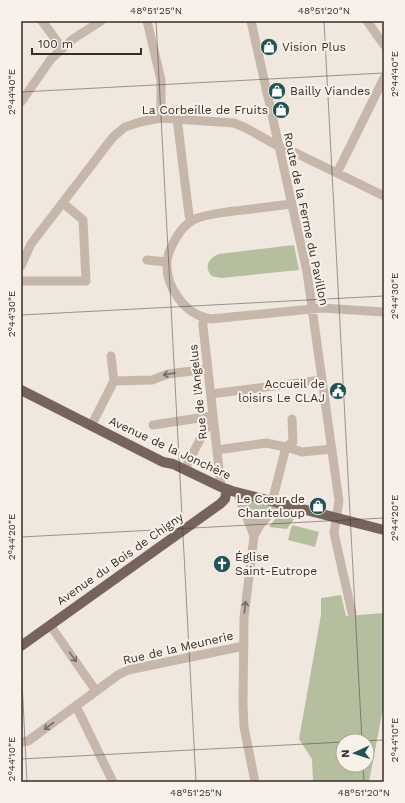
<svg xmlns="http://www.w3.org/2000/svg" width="405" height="803" font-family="'Work Sans',sans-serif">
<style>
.green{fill:#b5be9f;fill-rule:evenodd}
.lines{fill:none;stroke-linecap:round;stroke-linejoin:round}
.minor{stroke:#c7b7ab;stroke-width:9}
.major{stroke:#76645c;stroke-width:10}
.oneway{stroke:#776b64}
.ticks{fill:none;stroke:#362d2a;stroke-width:1;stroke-opacity:0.45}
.labels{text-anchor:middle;stroke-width:4;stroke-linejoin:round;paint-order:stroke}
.poi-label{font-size:12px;fill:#362d2a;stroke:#f8f1ea;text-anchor:start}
.street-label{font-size:12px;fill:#362d2a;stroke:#f8f1ea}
.neatline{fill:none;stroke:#362d2a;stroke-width:1.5}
.ticks-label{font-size:10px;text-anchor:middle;fill:#362d2a}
</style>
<rect width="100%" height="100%" fill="#f0e7de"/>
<path class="green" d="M 294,245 L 299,270 L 221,278 L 212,276 C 203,267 209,258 219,254 Z
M 242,496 L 269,505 L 270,509 L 255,526 L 253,525 Z
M 282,514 L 296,516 L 287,529 L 269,527 L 275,519 Z
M 292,525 L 319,532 L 315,547 L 288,540 Z
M 341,595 L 346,616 L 384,613 L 384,703 L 369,782 L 313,782 L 312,759 L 299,739 L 321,615 L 321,598 ZM 343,741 L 367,741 L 367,765 L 343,765 Z"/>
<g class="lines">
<path class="minor" d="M 42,21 L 62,48
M 147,21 L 161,80 L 161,118
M 251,21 L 307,272 L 339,501 L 334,533 L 352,613
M 367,21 L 384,45
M 21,102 L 51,59 L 73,39 L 101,21
M 177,118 L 189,215 L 191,221
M 337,173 L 384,78
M 292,204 C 273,206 254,209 234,211 C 221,213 205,214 193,220 C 186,224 180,231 176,238 C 172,245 168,253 167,261 C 165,287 185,315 211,319 L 322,308 L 384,312
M 147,260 L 167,262
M 21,266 L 31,244 L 113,137 L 125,127 L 140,122 L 161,118 L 234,123 L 246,128 L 278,146 L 298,154 L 384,196
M 21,281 L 86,281 L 83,220 L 63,203
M 203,318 L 203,326 L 221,487
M 114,381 L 152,380 L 168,374 L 208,369
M 211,394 L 322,380
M 153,425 L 212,416
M 91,426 L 114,381 L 111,356
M 217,450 L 266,443 L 286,447 L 302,452 L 332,449
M 185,469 L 212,416
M 237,492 L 254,536
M 272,502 L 286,447 L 293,442 L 292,419
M 50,625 L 96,691
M 76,706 L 113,782
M 21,742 L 28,741 L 118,675 L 128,670 L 244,646
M 255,782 L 244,727 L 243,704 L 244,618 L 254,536 L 260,525 L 279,504"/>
<path class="major" d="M 21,390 L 163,462 L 173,464 L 221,487 L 232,491 L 384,530
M 21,646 L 220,504 L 225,499 L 227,489"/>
</g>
<defs><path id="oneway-shaft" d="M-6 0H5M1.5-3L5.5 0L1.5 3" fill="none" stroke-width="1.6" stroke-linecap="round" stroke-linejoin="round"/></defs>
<g class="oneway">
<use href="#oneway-shaft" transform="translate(169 374) rotate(170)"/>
<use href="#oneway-shaft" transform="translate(245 607) rotate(-83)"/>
<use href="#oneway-shaft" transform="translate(73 657) rotate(55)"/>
<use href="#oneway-shaft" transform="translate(49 726) rotate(143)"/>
</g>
<path class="ticks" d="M 156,21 L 196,782M 324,21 L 362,741M 21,92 L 384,73M 21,315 L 384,296M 21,537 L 384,518M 21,661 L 27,782M 358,741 L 384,740M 21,759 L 343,742M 363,765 L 364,782"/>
<defs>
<symbol id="shop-disc" viewBox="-11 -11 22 22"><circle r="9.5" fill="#235254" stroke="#f8f1ea"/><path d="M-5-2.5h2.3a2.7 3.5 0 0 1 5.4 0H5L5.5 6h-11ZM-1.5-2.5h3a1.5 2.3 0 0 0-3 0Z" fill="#fff"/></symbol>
<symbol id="civic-disc" viewBox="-11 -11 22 22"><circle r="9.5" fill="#235254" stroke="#f8f1ea"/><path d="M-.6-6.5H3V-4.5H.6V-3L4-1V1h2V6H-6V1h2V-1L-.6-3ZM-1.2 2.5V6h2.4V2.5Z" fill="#fff"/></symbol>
<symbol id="church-disc" viewBox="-11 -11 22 22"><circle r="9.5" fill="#235254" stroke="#f8f1ea"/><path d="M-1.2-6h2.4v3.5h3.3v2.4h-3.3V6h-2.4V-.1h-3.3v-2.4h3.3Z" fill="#fff"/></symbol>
</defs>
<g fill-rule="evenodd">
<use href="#shop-disc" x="259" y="37" width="20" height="20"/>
<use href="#shop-disc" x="267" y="81" width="20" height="20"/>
<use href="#shop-disc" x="271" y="100" width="20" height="20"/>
<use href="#civic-disc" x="328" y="381" width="20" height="20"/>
<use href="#shop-disc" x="308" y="496" width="20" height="20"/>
<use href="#church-disc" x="212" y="554" width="20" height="20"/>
</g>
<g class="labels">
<g class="poi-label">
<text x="282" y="51">Vision Plus</text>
<text x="290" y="95">Bailly Viandes</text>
<text x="268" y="114" text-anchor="end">La Corbeille de Fruits</text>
<text x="325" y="388" text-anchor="end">Accueil de<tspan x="325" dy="14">loisirs Le CLAJ</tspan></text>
<text x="305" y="503" text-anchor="end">Le Cœur de<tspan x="305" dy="14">Chanteloup</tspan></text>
<text x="235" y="561">Église<tspan x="235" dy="14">Saint-Eutrope</tspan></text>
</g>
<g class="street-label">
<text transform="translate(306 219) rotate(78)" y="4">Route de la Ferme du Pavillon</text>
<text transform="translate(198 392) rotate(-96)" y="4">Rue de l'Angelus</text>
<text transform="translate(170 448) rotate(25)" y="4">Avenue de la Jonchère</text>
<text transform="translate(120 559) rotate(-35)" y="4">Avenue du Bois de Chigny</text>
<text transform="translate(178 648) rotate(-13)" y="4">Rue de la Meunerie</text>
</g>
</g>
<rect width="405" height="803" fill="none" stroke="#f8f1ea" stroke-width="44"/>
<g transform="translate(355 753) rotate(267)"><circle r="19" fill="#f8f1ea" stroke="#aaa39d"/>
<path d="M0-3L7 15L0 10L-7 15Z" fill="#235254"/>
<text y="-6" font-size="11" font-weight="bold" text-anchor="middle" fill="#362d2a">N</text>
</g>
<path d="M32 48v6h109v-6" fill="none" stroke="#362d2a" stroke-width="2"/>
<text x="38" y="48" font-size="12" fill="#362d2a" stroke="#f8f1ea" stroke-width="3" paint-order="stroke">100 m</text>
<rect x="22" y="22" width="361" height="759" class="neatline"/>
<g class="ticks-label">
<text x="156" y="14">48°51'25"N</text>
<text x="324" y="14">48°51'20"N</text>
<text transform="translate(394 74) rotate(-90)" y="4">2°44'40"E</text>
<text transform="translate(11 92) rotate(-90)" y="4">2°44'40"E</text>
<text transform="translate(394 296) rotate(-90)" y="4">2°44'30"E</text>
<text transform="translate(11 314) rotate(-90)" y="4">2°44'30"E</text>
<text transform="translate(394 518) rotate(-90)" y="4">2°44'20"E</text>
<text transform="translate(11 537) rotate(-90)" y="4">2°44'20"E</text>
<text transform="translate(394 740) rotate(-90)" y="4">2°44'10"E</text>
<text transform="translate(11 759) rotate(-90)" y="4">2°44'10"E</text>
<text x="196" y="796">48°51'25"N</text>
<text x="364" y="796">48°51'20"N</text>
</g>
</svg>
